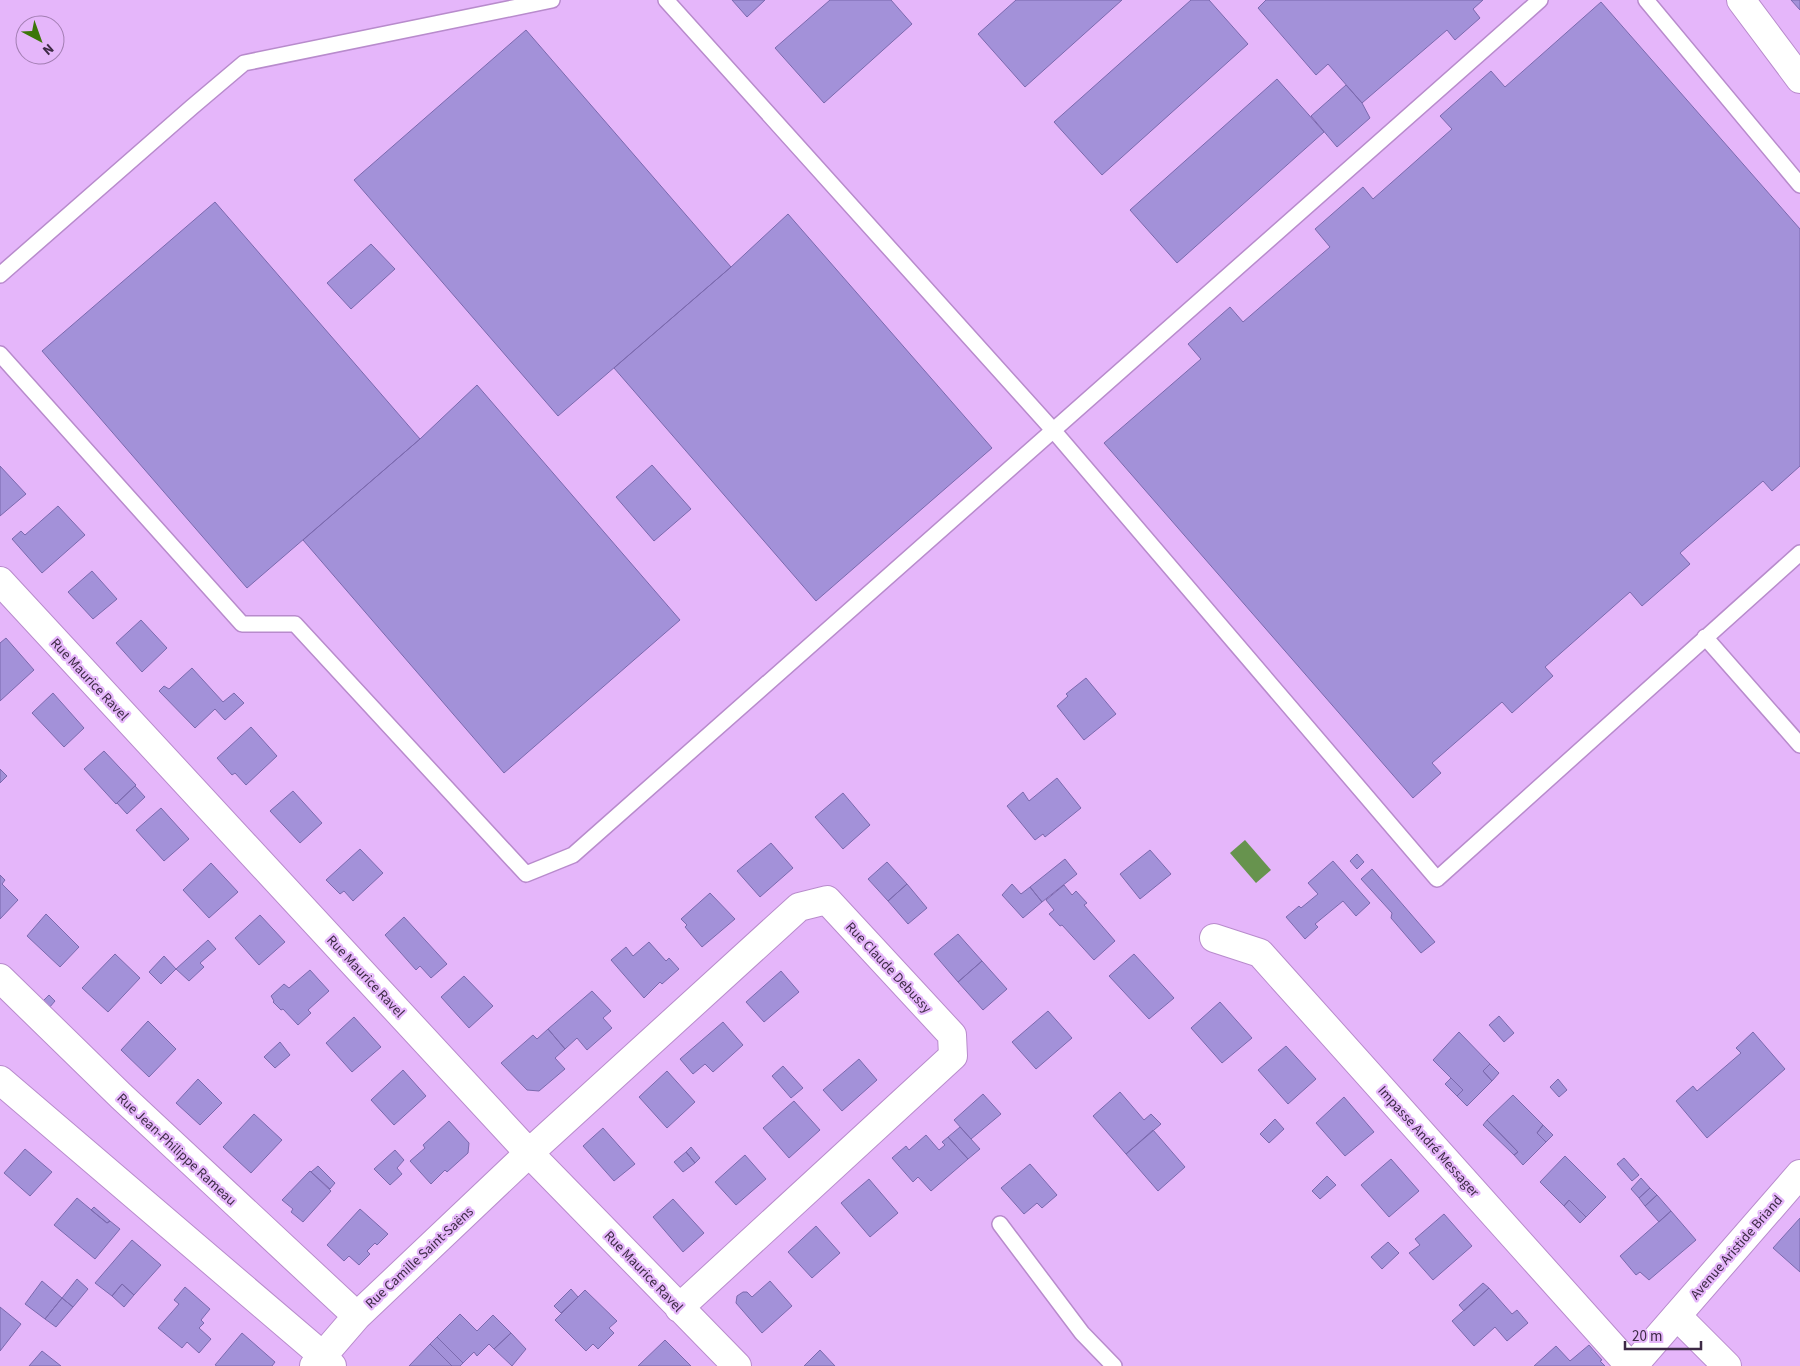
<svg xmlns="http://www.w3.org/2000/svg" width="1800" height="1366" font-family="'Source Sans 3',sans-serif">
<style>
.water{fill:#67934e}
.building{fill:#a391d9;stroke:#7b69ae}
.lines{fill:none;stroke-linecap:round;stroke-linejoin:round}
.lane-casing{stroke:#b88bcc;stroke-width:18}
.street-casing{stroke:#b88bcc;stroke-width:30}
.secondary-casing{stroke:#b88bcc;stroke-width:30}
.lane{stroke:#fff;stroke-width:15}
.street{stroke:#fff;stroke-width:28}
.secondary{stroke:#fff;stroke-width:28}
.labels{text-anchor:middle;stroke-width:4.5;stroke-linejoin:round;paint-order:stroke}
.street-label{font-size:14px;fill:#3d2a45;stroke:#e5b6fa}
</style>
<rect width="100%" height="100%" fill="#e5b6fa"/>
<path class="water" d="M 1245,840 L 1271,870 L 1256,883 L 1230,853 Z"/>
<path class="building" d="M 732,0 L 765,0 L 747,17 Z
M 830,0 L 891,0 L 912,24 L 824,103 L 775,48 Z
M 1016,0 L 1122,0 L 1025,87 L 978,34 Z
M 1191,0 L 1209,0 L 1248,44 L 1102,175 L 1054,122 Z
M 1266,0 L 1483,0 L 1473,9 L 1480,18 L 1455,40 L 1447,30 L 1362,103 L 1328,64 L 1316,75 L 1258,8 Z
M 1791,0 L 1800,0 L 1800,10 Z
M 1601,2 L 1800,229 L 1800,466 L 1772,491 L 1763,481 L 1680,553 L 1690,564 L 1642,606 L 1630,592 L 1545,667 L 1553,676 L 1512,713 L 1502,702 L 1432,763 L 1441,773 L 1413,798 L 1104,443 L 1201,359 L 1188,344 L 1230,307 L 1243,322 L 1330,247 L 1315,229 L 1363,187 L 1373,199 L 1452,129 L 1440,116 L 1491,71 L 1505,87 Z
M 526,30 L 731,267 L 558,416 L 354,180 Z
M 1277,79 L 1324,132 L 1177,263 L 1130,210 Z
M 1346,85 L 1362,103 L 1370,118 L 1337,147 L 1311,116 Z
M 215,202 L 420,439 L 247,588 L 42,351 Z
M 788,214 L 992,448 L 816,601 L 614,368 L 731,267 Z
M 371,244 L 395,269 L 351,309 L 327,283 Z
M 477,385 L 680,620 L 504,773 L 303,540 L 420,439 Z
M 652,465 L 691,509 L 654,541 L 616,497 Z
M 0,466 L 26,494 L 0,516 Z
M 58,506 L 85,535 L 42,573 L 12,539 L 21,531 L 25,535 Z
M 92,571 L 117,599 L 93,619 L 68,592 Z
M 141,620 L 167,648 L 142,672 L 116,643 Z
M 6,638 L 34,670 L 0,701 L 0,643 Z
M 192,668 L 223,702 L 234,693 L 244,703 L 225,720 L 215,709 L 195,728 L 159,691 L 164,686 L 169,689 Z
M 1086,678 L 1116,714 L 1084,740 L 1057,706 L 1068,696 L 1066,694 Z
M 53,693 L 84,728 L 64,747 L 32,713 Z
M 251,727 L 277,756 L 246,785 L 235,773 L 232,775 L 217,758 Z
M 104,751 L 136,785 L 116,804 L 84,769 Z
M 0,769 L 7,776 L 0,783 Z
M 1057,778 L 1081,808 L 1045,837 L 1043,834 L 1035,840 L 1007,806 L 1023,792 L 1029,801 Z
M 135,786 L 145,797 L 127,814 L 117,803 Z
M 293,791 L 322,823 L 300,843 L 270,811 Z
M 843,793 L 870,825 L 843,849 L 815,817 Z
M 161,808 L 189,839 L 164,861 L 136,830 Z
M 771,843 L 793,868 L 760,897 L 737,871 Z
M 360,849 L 383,873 L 353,901 L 344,891 L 340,894 L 326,880 Z
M 1150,850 L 1171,874 L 1140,899 L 1120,874 Z
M 1357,854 L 1364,862 L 1357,869 L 1350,861 Z
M 1065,859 L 1077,874 L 1042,902 L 1030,887 Z
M 1333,861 L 1370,903 L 1356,916 L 1343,901 L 1315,924 L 1318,927 L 1305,939 L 1286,917 L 1299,906 L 1301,908 L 1318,894 L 1308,883 Z
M 887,862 L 907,884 L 888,901 L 868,879 Z
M 211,863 L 238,892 L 209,918 L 183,890 Z
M 1372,869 L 1435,942 L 1421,953 L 1391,918 L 1392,913 L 1361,879 Z
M 0,875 L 5,880 L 2,884 L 18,900 L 0,919 Z
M 907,884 L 927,908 L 908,924 L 888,901 Z
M 1012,884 L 1021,894 L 1030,887 L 1042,902 L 1023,918 L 1002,895 Z
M 1064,885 L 1072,895 L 1076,891 L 1087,903 L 1084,905 L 1115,941 L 1094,960 L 1062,925 L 1060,926 L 1049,914 L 1054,910 L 1046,900 Z
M 710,893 L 735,919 L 702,947 L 685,927 L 687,925 L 681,919 Z
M 46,914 L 79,947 L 60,967 L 27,936 Z
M 260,915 L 285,942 L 259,965 L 235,938 Z
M 404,917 L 447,964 L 431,978 L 420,966 L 416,970 L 385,935 Z
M 958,934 L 982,961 L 958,982 L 934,954 Z
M 208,940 L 216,949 L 200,963 L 204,967 L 189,981 L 176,969 Z
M 649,942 L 666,961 L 669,958 L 679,969 L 662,984 L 660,982 L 644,998 L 611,960 L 626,947 L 633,956 Z
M 115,954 L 140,978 L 108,1012 L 82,988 Z
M 1134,954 L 1174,998 L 1149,1019 L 1109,976 Z
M 164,956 L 176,969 L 161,984 L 149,972 Z
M 982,961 L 1007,989 L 983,1010 L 958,982 Z
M 310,970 L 329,991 L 308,1010 L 311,1013 L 298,1025 L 283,1009 L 281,1010 L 273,1002 L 274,1001 L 271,996 L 284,984 L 289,988 Z
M 781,971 L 799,992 L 764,1022 L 746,1002 Z
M 464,976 L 493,1006 L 469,1028 L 441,997 Z
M 592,991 L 611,1011 L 603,1018 L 612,1028 L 587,1050 L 577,1038 L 565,1049 L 548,1029 Z
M 49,995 L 55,1001 L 49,1008 L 42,1002 Z
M 1220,1002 L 1252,1038 L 1222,1063 L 1191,1028 Z
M 1048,1011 L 1072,1038 L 1036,1069 L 1012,1042 Z
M 1499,1016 L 1514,1033 L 1504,1042 L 1489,1025 Z
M 354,1017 L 381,1047 L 352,1072 L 326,1043 Z
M 148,1021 L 176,1049 L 149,1077 L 121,1050 Z
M 723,1022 L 743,1045 L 713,1072 L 705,1064 L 693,1074 L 680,1059 Z
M 548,1029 L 565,1049 L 555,1058 L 565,1069 L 539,1091 L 527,1090 L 501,1063 L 533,1035 L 537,1039 Z
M 1459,1032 L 1490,1064 L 1483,1071 L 1492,1081 L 1467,1106 L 1457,1096 L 1463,1090 L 1433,1060 Z
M 1753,1032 L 1785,1069 L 1707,1138 L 1676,1101 L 1693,1086 L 1697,1091 L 1741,1053 L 1736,1048 Z
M 280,1042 L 290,1055 L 275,1068 L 264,1057 Z
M 1286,1046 L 1316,1079 L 1288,1104 L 1258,1070 Z
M 859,1059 L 877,1080 L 842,1111 L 823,1090 Z
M 1490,1064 L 1499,1073 L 1492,1081 L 1483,1071 Z
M 783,1066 L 803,1088 L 791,1098 L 772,1076 Z
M 403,1070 L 426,1096 L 394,1125 L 371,1100 Z
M 667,1071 L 695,1102 L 667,1128 L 639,1097 Z
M 1451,1078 L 1463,1090 L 1457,1096 L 1445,1084 Z
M 198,1079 L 222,1103 L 200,1125 L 176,1103 Z
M 1558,1079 L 1567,1090 L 1559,1097 L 1550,1087 Z
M 1120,1092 L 1144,1120 L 1151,1114 L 1161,1124 L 1126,1154 L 1093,1116 Z
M 983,1094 L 1001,1114 L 971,1139 L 954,1120 Z
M 1513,1095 L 1543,1125 L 1537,1133 L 1546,1142 L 1523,1165 L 1514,1155 L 1518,1152 L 1487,1120 Z
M 1344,1097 L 1374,1132 L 1345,1156 L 1316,1123 Z
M 794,1101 L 820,1130 L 789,1158 L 763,1128 Z
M 254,1114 L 282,1140 L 251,1173 L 223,1147 Z
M 1275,1119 L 1284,1129 L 1269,1143 L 1260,1134 Z
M 1487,1120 L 1518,1152 L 1514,1155 L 1483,1125 Z
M 449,1121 L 469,1143 L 468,1153 L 447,1172 L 445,1170 L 431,1184 L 410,1161 L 425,1148 L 423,1145 Z
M 1543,1125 L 1553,1135 L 1546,1142 L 1537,1133 Z
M 960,1127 L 980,1149 L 968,1159 L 948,1137 Z
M 603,1128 L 635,1164 L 614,1181 L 583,1146 Z
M 1153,1130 L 1185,1167 L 1158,1191 L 1126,1154 Z
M 926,1135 L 939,1150 L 945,1145 L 942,1142 L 948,1137 L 968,1159 L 931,1191 L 918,1177 L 913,1182 L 892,1158 L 906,1146 L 909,1150 Z
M 691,1147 L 700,1158 L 695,1163 L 686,1152 Z
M 25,1149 L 52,1172 L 30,1196 L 4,1173 Z
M 395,1150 L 404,1160 L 397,1168 L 402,1174 L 390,1185 L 374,1169 Z
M 686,1152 L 695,1163 L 683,1172 L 674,1162 Z
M 745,1155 L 766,1179 L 736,1205 L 715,1182 Z
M 1565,1156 L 1606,1197 L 1586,1217 L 1569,1200 L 1564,1206 L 1540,1182 Z
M 1624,1158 L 1639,1175 L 1632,1181 L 1617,1164 Z
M 1391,1159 L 1419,1191 L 1389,1217 L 1361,1185 Z
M 1030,1164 L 1057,1195 L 1042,1208 L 1037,1203 L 1024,1214 L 1001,1188 Z
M 318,1166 L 335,1183 L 330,1189 L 311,1172 Z
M 310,1171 L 331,1191 L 303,1222 L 291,1212 L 293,1209 L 282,1200 Z
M 1327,1176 L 1336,1185 L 1320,1199 L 1312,1191 Z
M 1641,1178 L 1650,1188 L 1639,1198 L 1631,1189 Z
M 869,1179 L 898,1213 L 870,1237 L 841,1203 Z
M 1650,1188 L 1657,1195 L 1645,1206 L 1639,1198 Z
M 1657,1195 L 1671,1211 L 1659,1222 L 1645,1206 Z
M 77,1198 L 107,1223 L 110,1221 L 120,1229 L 95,1259 L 54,1225 Z
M 673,1199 L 704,1233 L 683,1252 L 653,1217 Z
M 1569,1200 L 1586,1217 L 1580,1223 L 1564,1206 Z
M 94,1207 L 110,1221 L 107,1223 L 91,1210 Z
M 360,1209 L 388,1234 L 377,1245 L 375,1243 L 367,1251 L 370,1254 L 359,1265 L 349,1256 L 344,1261 L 327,1245 Z
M 1671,1211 L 1696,1240 L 1649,1280 L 1640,1272 L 1636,1275 L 1620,1256 Z
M 1444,1214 L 1472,1246 L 1433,1280 L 1409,1253 L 1420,1245 L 1415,1239 Z
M 1800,1218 L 1800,1272 L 1773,1248 Z
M 816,1226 L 840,1253 L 812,1278 L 788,1252 Z
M 132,1240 L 161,1265 L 134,1295 L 122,1284 L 112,1296 L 95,1283 Z
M 1388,1242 L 1399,1253 L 1382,1269 L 1371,1257 Z
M 77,1279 L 88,1289 L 73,1307 L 62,1298 Z
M 42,1281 L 62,1298 L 45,1319 L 25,1304 Z
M 770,1281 L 792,1306 L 762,1333 L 736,1303 L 737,1296 L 743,1292 L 747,1292 L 752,1297 Z
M 1483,1283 L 1489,1288 L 1464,1311 L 1459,1305 Z
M 122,1284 L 134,1295 L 124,1307 L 112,1296 Z
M 185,1287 L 210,1309 L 201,1320 L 204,1323 L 199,1328 L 211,1339 L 199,1353 L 187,1342 L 182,1348 L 158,1328 L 179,1304 L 174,1300 Z
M 1489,1288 L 1512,1314 L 1517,1310 L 1528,1323 L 1507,1341 L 1495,1327 L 1474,1346 L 1452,1321 Z
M 571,1289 L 578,1297 L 561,1313 L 554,1306 Z
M 585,1290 L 617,1321 L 609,1328 L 614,1333 L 598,1349 L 593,1344 L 586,1351 L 555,1320 Z
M 62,1298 L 73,1307 L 56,1327 L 45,1319 Z
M 0,1307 L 21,1324 L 0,1351 Z
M 460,1314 L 477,1331 L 493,1315 L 511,1333 L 494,1349 L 489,1344 L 477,1356 L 474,1352 L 463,1363 L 437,1337 Z
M 242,1333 L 275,1362 L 272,1366 L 217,1366 L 215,1365 Z
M 511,1333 L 526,1349 L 512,1366 L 494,1349 Z
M 437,1337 L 463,1363 L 460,1366 L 452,1366 L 430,1344 Z
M 665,1340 L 691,1366 L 638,1366 Z
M 430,1344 L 452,1366 L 409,1366 Z
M 1589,1345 L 1602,1360 L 1600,1361 L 1605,1366 L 1534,1366 L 1556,1346 L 1570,1361 Z
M 820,1350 L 835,1366 L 804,1366 Z
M 42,1351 L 61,1366 L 29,1366 Z"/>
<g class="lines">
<defs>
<path id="lane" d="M 666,0 L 1053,430 L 1437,879 L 1800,553
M 1646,0 L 1800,185
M 0,275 L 192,107 L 244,63 L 552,0
M 0,354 L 242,624 L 295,624 L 526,874 L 573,855 L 1540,0
M 1705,637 L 1800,745
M 1000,1224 L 1082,1333 L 1114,1366"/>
<path id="street" d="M 1741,0 L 1800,79
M 0,581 L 529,1153 L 737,1366
M 1214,938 L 1260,953 L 1630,1366
M 0,978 L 121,1096 L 357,1316
M 0,1080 L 323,1356 L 332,1366
M 1677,1316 L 1727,1366
M 314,1366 L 357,1316 L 529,1153 L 799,907 L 827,900 L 952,1035 L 953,1056 L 679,1308"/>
<path id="secondary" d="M 1633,1366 L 1800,1174"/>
</defs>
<use href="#lane" class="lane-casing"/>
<use href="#street" class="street-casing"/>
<use href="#secondary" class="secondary-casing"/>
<use href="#lane" class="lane"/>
<use href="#street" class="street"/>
<use href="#secondary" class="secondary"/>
</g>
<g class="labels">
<g class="street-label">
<text transform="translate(90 679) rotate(47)" y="5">Rue Maurice Ravel</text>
<text transform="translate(889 967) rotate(47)" y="5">Rue Claude Debussy</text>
<text transform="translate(366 976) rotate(47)" y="5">Rue Maurice Ravel</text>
<text transform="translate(1429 1141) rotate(48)" y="5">Impasse André Messager</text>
<text transform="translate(177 1149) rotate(43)" y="5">Rue Jean-Philippe Rameau</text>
<text transform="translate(1736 1247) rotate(-49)" y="5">Avenue Aristide Briand</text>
<text transform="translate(419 1257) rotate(-43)" y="5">Rue Camille Saint-Saëns</text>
<text transform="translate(644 1271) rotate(46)" y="5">Rue Maurice Ravel</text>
</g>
</g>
<g transform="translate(40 40) rotate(139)"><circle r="24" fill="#e5b6fa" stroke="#a27eb2"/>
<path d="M0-4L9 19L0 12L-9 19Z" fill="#3c7609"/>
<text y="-8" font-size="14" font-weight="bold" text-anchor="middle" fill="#3d2a45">N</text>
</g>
<path d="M1625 1341v8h76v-8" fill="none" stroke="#3d2a45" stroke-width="2.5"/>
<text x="1632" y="1341" font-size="15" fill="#3d2a45" stroke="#e5b6fa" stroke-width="4" paint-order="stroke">20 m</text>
</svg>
